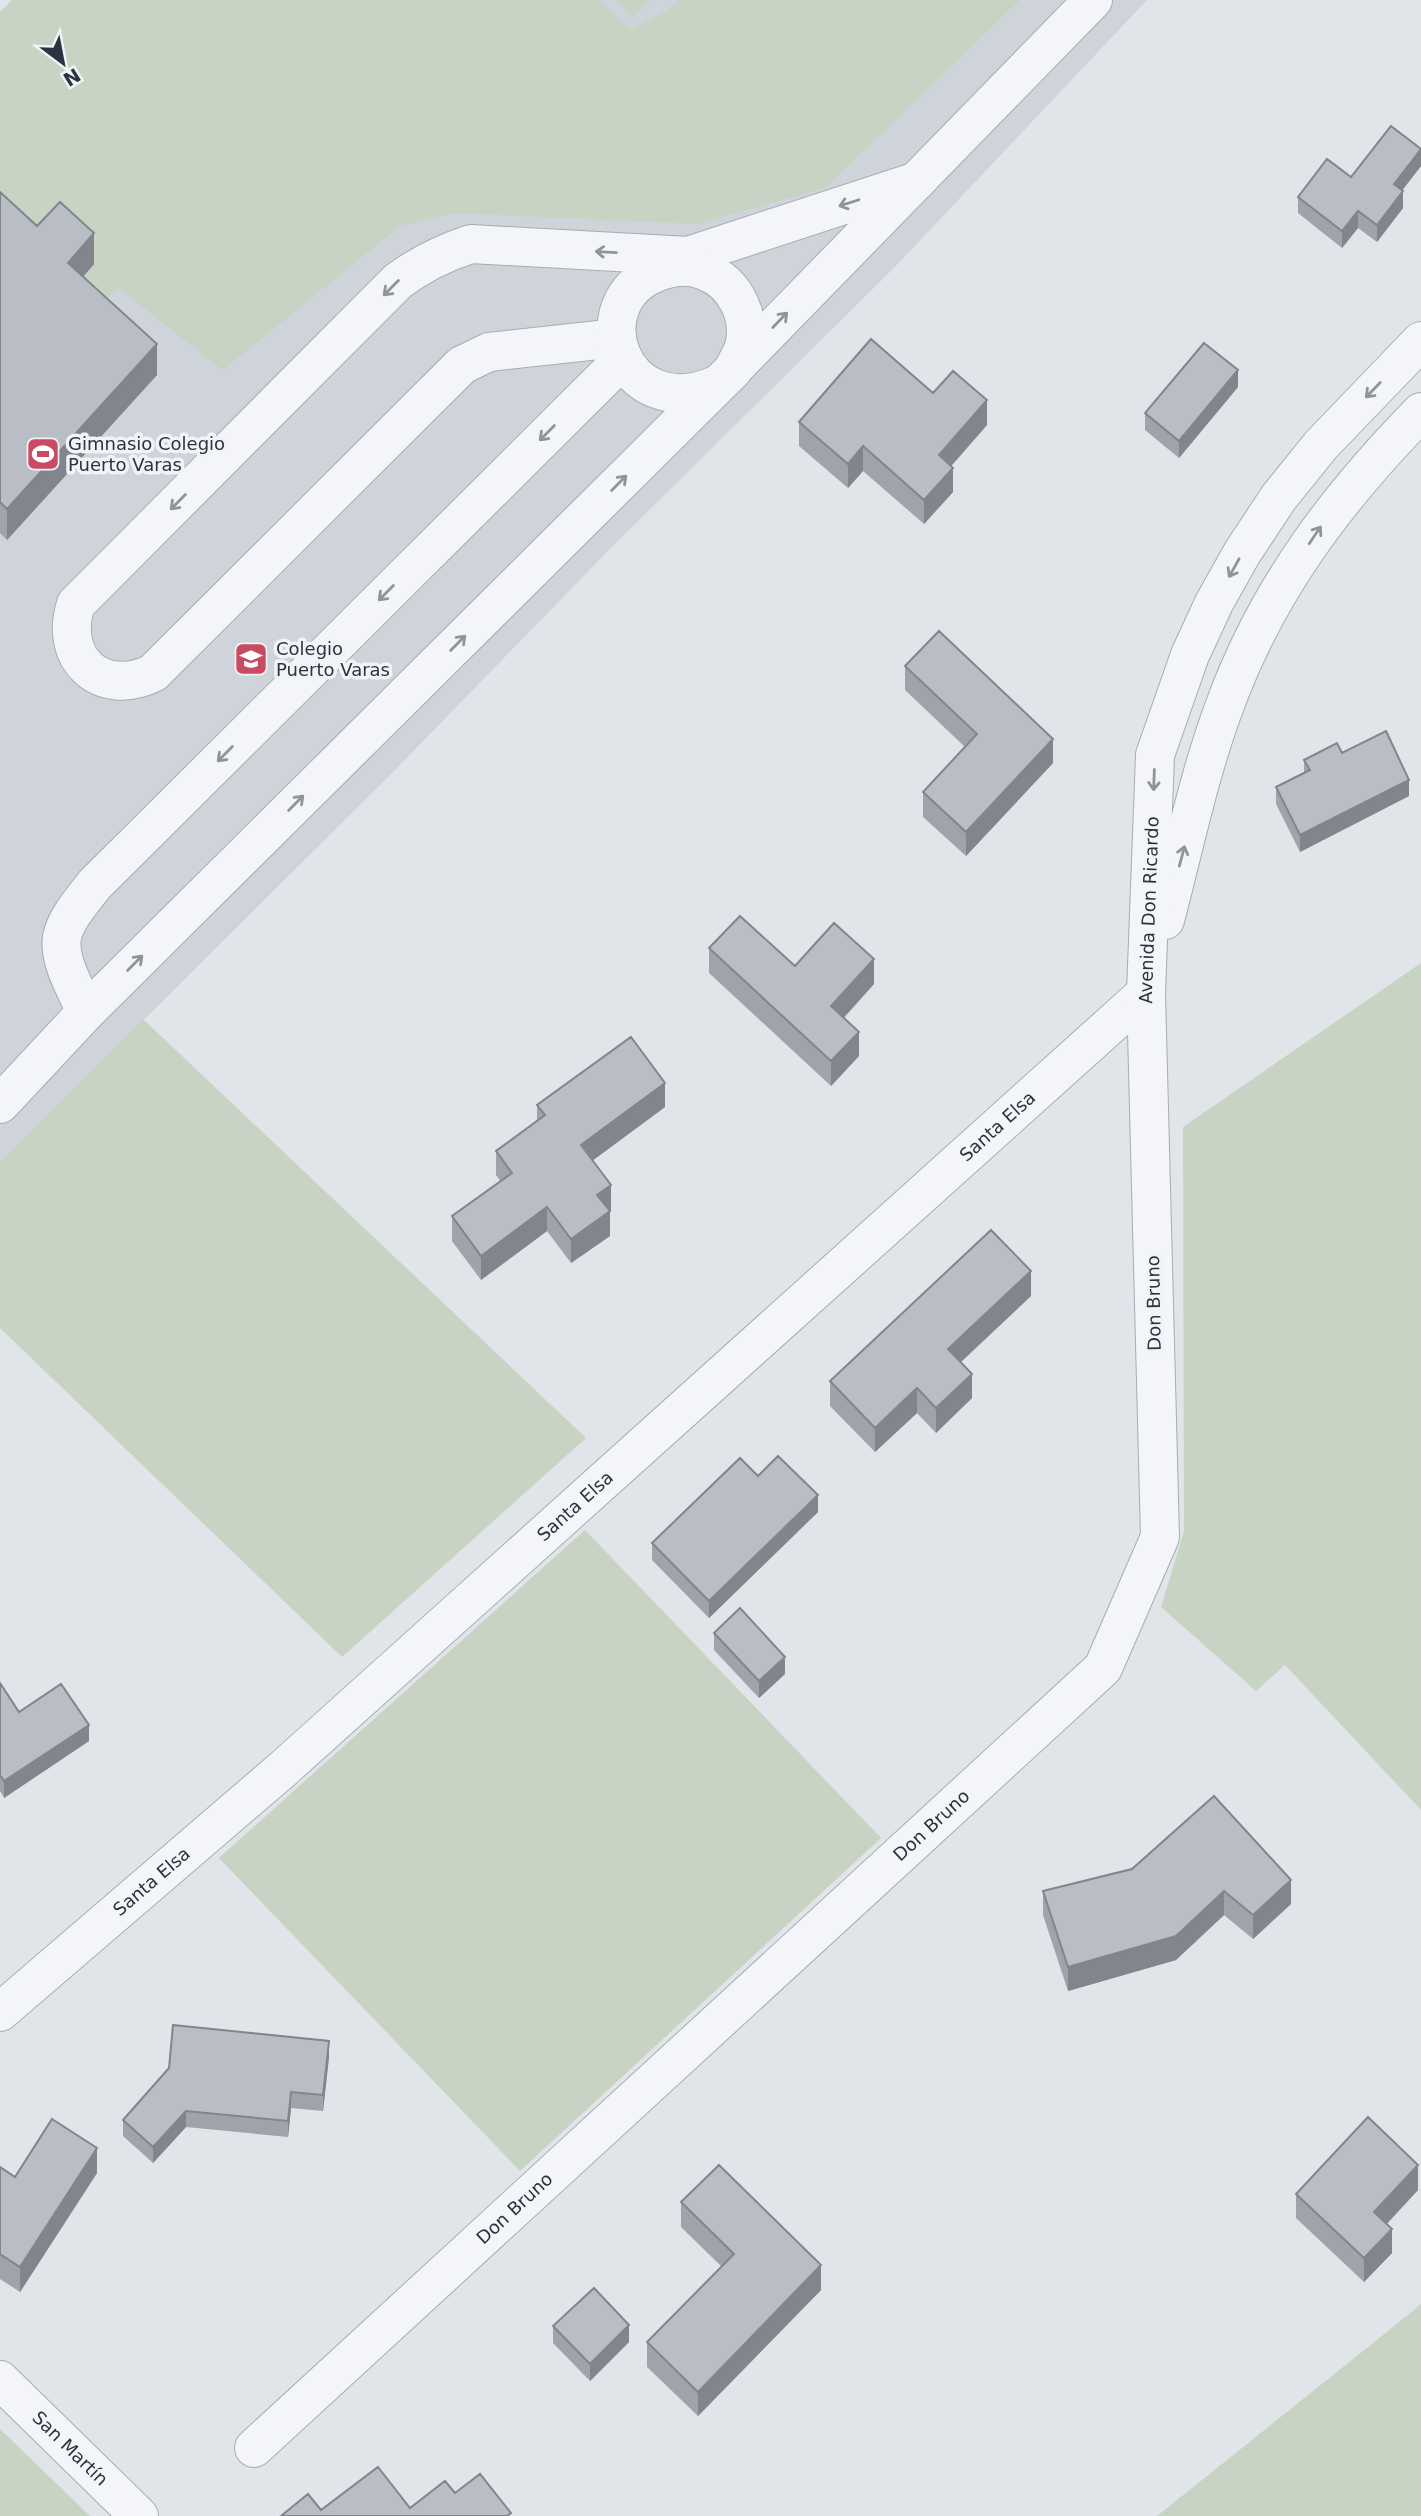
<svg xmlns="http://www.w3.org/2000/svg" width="1421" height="2516" font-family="'DejaVu Sans',sans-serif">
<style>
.built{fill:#cfd4db}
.green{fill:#c7d3c3}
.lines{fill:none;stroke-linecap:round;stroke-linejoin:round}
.minor-casing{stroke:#a6acb3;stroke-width:40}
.minor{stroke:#f4f5f8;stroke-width:38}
.wall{fill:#9fa3aa}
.shaded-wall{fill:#82858b}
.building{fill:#b9bec6;stroke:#82858b;stroke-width:2}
.oneway{stroke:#8f949c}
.labels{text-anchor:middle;stroke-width:7;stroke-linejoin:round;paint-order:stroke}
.poi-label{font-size:18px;fill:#2a3340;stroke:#f1f3f7;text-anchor:start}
.street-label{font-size:18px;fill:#2a3340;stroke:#f1f3f7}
</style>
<rect width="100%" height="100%" fill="#e1e5e9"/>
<path class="built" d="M 12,0 L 1147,0 L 894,268 L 611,548 L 394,771 L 0,1163 L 0,12 Z"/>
<path class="green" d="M 12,0 L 599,0 L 630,29 L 668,10 L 678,0 L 1020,0 L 825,188 L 697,224 L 453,213 L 400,226 L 223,370 L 118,288 L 89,314 L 0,223 L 0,12 Z
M 616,0 L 649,0 L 633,17 Z
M 1421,963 L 1421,1810 L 1285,1665 L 1256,1691 L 1161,1607 L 1184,1531 L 1183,1127 Z
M 143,1019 L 586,1438 L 342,1657 L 0,1328 L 0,1163 Z
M 585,1530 L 881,1838 L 520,2171 L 219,1858 Z
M 1421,2304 L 1421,2516 L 1157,2516 L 1388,2331 Z
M 0,2429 L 90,2516 L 0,2516 Z"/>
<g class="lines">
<defs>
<g id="minor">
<path d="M 617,338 L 489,352 L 462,365 L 153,673 C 101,698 58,659 76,604 L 398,281 C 421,264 443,253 471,244 L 688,256 L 914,182"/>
<path d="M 735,367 L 1093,0"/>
<path d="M 1165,920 C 1184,848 1199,774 1225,705 C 1267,590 1336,499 1421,412"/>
<path d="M 86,1012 C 77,991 58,961 62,937 C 66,918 83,900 94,885 L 623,359"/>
<path d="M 0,1104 L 86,1012 L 733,370 C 736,363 740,357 743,350 C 753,319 736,283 705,271 C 689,264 674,266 658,272 C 579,301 621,426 716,385"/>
<path id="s1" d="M 0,2012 L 283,1769 L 1146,993"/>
<path id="s2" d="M 0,2380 L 139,2516"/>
<path id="s3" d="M 254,2448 L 1103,1668 L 1160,1537 L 1146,993 L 1155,755 L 1190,655 L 1214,603 L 1242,553 L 1279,497 L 1321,445 L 1421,341"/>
</g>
</defs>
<use href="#minor" class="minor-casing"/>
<use href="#minor" class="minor"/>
</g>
<path class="wall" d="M 1421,166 L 1402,190 L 1403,208 L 1377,242 L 1358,228 L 1342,248 L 1298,213 L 1298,197 L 1351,177 Z
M 0,192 L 37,226 L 94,264 L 83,277 L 157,375 L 7,540 L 0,533 Z
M 1238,387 L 1179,458 L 1145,430 L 1145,413 Z
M 933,393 L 987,425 L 951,466 L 953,492 L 924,524 L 863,471 L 848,488 L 799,446 L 799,422 Z
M 905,666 L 1053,763 L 966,856 L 923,817 L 923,792 L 965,747 L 905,690 Z
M 1342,753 L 1409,796 L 1300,852 L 1276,804 L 1276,787 L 1304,772 L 1304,760 Z
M 709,948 L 874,984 L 844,1018 L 859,1056 L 831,1086 L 709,973 Z
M 537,1105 L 665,1107 L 592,1161 L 611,1210 L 609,1211 L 610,1236 L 571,1263 L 547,1231 L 481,1280 L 452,1241 L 452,1216 L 501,1182 L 496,1175 L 496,1151 L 537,1120 Z
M 1031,1296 L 961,1362 L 972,1398 L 936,1433 L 917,1413 L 875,1452 L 830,1406 L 830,1381 Z
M 818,1512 L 709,1618 L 652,1560 L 652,1543 Z
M 714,1633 L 785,1674 L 759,1698 L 714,1650 Z
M 0,1683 L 19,1712 L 89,1741 L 4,1798 L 0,1791 Z
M 1132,1869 L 1291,1904 L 1253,1939 L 1224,1915 L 1176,1960 L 1068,1991 L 1043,1915 L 1043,1891 Z
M 329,2057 L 323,2111 L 291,2108 L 288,2137 L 186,2127 L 153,2163 L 123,2136 L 123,2120 Z
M 0,2167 L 15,2177 L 97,2173 L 20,2292 L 0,2279 Z
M 1418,2190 L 1387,2224 L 1392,2253 L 1364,2282 L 1296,2218 L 1296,2194 Z
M 681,2202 L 821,2290 L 698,2416 L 647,2367 L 647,2342 L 722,2267 L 681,2227 Z
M 553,2326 L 629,2342 L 590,2381 L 553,2343 Z"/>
<path class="shaded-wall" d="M 1421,149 L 1421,166 L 1394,201 L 1394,184 Z
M 1403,191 L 1403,208 L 1377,242 L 1377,225 Z
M 1358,211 L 1358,228 L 1342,248 L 1342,231 Z
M 94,233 L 94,264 L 68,294 L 68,263 Z
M 157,344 L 157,375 L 7,540 L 7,509 Z
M 1238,370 L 1238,387 L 1179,458 L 1179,441 Z
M 987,400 L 987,425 L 939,480 L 939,455 Z
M 863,446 L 863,471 L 848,488 L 848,464 Z
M 953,468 L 953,492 L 924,524 L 924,500 Z
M 1053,739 L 1053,763 L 966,856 L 966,832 Z
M 1409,780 L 1409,796 L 1300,852 L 1300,835 Z
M 874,959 L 874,984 L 831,1031 L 831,1006 Z
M 859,1032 L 859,1056 L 831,1086 L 831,1061 Z
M 665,1083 L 665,1107 L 581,1169 L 581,1145 Z
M 611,1185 L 611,1210 L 597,1219 L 597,1195 Z
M 547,1207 L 547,1231 L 481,1280 L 481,1256 Z
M 610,1211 L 610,1236 L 571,1263 L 571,1239 Z
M 1031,1271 L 1031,1296 L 948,1374 L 948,1349 Z
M 972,1374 L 972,1398 L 936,1433 L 936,1408 Z
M 917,1388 L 917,1413 L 875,1452 L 875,1428 Z
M 818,1495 L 818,1512 L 709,1618 L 709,1601 Z
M 785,1657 L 785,1674 L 759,1698 L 759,1681 Z
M 89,1725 L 89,1741 L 4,1798 L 4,1781 Z
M 1291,1880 L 1291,1904 L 1253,1939 L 1253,1915 Z
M 1224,1891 L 1224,1915 L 1176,1960 L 1068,1991 L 1068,1967 Z
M 329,2041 L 329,2057 L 323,2111 L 323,2095 Z
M 291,2092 L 291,2108 L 288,2137 L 288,2121 Z
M 186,2111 L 186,2127 L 153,2163 L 153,2147 Z
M 97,2148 L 97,2173 L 20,2292 L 20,2267 Z
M 1418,2165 L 1418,2190 L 1374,2237 L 1374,2212 Z
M 1392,2229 L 1392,2253 L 1364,2282 L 1364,2258 Z
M 821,2265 L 821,2290 L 698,2416 L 698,2392 Z
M 629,2325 L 629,2342 L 590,2381 L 590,2364 Z"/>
<path class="building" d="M 1391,126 L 1421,149 L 1394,184 L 1403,191 L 1377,225 L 1358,211 L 1342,231 L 1298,197 L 1327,159 L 1351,177 Z
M 0,192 L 37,226 L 60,202 L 94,233 L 68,263 L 157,344 L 7,509 L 0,502 Z
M 871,339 L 933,393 L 953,371 L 987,400 L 939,455 L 953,468 L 924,500 L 863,446 L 848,464 L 799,422 Z
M 1204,343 L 1238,370 L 1179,441 L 1145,413 Z
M 939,631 L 1053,739 L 966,832 L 923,792 L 977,734 L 905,666 Z
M 1386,731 L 1409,780 L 1300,835 L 1276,787 L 1310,770 L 1304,760 L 1337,743 L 1342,753 Z
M 740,916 L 795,966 L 834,923 L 874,959 L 831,1006 L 859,1032 L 831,1061 L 709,948 Z
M 631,1037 L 665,1083 L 581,1145 L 611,1185 L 597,1195 L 610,1211 L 571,1239 L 547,1207 L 481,1256 L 452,1216 L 512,1173 L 496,1151 L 545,1115 L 537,1105 Z
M 991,1230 L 1031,1271 L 948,1349 L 972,1374 L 936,1408 L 917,1388 L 875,1428 L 830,1381 Z
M 778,1456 L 818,1495 L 709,1601 L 652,1543 L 740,1458 L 758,1476 Z
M 740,1608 L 785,1657 L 759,1681 L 714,1633 Z
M 0,1683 L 19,1712 L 61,1684 L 89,1725 L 4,1781 L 0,1775 Z
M 1214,1796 L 1291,1880 L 1253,1915 L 1224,1891 L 1176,1936 L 1068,1967 L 1043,1891 L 1132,1869 Z
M 173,2025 L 329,2041 L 323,2095 L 291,2092 L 288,2121 L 186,2111 L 153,2147 L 123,2120 L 169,2068 Z
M 1368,2117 L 1418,2165 L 1374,2212 L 1392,2229 L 1364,2258 L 1296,2194 Z
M 52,2119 L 97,2148 L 20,2267 L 0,2254 L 0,2167 L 15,2177 Z
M 719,2165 L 821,2265 L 698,2392 L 647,2342 L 734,2254 L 681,2202 Z
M 594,2288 L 629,2325 L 590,2364 L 553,2326 Z
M 378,2467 L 410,2508 L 445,2481 L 455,2493 L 480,2474 L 511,2513 L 507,2516 L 281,2516 L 308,2494 L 321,2510 Z"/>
<defs><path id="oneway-shaft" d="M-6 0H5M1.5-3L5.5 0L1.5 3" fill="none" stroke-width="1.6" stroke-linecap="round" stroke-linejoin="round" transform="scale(1.75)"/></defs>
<g class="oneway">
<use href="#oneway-shaft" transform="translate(849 203) rotate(162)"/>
<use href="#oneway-shaft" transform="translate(606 252) rotate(-177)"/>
<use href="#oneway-shaft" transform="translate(391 288) rotate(135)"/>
<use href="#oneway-shaft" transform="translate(780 320) rotate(-46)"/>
<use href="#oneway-shaft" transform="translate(1373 390) rotate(134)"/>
<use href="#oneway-shaft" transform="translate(547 433) rotate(135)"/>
<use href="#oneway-shaft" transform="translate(619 483) rotate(-45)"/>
<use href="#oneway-shaft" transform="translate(178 502) rotate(135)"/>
<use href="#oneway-shaft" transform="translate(1315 535) rotate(-56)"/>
<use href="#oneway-shaft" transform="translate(1234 568) rotate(119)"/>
<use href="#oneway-shaft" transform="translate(386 593) rotate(135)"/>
<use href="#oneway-shaft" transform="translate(458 643) rotate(-45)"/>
<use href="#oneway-shaft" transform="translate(225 754) rotate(135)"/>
<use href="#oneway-shaft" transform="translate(1154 780) rotate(92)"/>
<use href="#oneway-shaft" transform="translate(296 803) rotate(-45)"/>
<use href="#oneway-shaft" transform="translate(1182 856) rotate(-75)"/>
<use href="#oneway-shaft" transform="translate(135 963) rotate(-45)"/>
</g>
<defs>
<symbol id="stadium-square" viewBox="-11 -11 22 22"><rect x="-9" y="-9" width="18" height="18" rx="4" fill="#c94b63" stroke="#f1f3f7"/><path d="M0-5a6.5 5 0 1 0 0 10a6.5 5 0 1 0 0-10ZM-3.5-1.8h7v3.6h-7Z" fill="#fff"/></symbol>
<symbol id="school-square" viewBox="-11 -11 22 22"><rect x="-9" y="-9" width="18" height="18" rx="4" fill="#c94b63" stroke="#f1f3f7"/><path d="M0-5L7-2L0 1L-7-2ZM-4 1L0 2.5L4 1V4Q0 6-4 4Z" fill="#fff"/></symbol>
</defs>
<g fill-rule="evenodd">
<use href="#stadium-square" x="24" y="435" width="38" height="38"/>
<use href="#school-square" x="232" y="640" width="38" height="38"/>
</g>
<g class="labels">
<g class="poi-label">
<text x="68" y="450">Gimnasio Colegio<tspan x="68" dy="21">Puerto Varas</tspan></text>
<text x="276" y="655">Colegio<tspan x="276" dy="21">Puerto Varas</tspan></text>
</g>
<g class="street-label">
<text dy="6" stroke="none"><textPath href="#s3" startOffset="1923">Avenida Don Ricardo</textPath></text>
<text dy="6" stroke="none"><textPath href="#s1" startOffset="1334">Santa Elsa</textPath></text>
<text transform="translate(1154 1303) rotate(-91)" y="6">Don Bruno</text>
<text dy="6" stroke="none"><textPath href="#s1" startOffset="766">Santa Elsa</textPath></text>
<text dy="6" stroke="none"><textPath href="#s3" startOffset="920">Don Bruno</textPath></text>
<text dy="6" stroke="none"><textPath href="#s1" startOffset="200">Santa Elsa</textPath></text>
<text dy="6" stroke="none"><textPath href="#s3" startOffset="354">Don Bruno</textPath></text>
<text dy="6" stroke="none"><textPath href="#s2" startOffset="98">San Martín</textPath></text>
</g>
</g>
<g transform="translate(63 63) rotate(148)" stroke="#f1f3f7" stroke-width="5" paint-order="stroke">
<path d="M0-5L12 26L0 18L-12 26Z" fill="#2a3340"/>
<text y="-10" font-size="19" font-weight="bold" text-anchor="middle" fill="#2a3340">N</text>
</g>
</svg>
